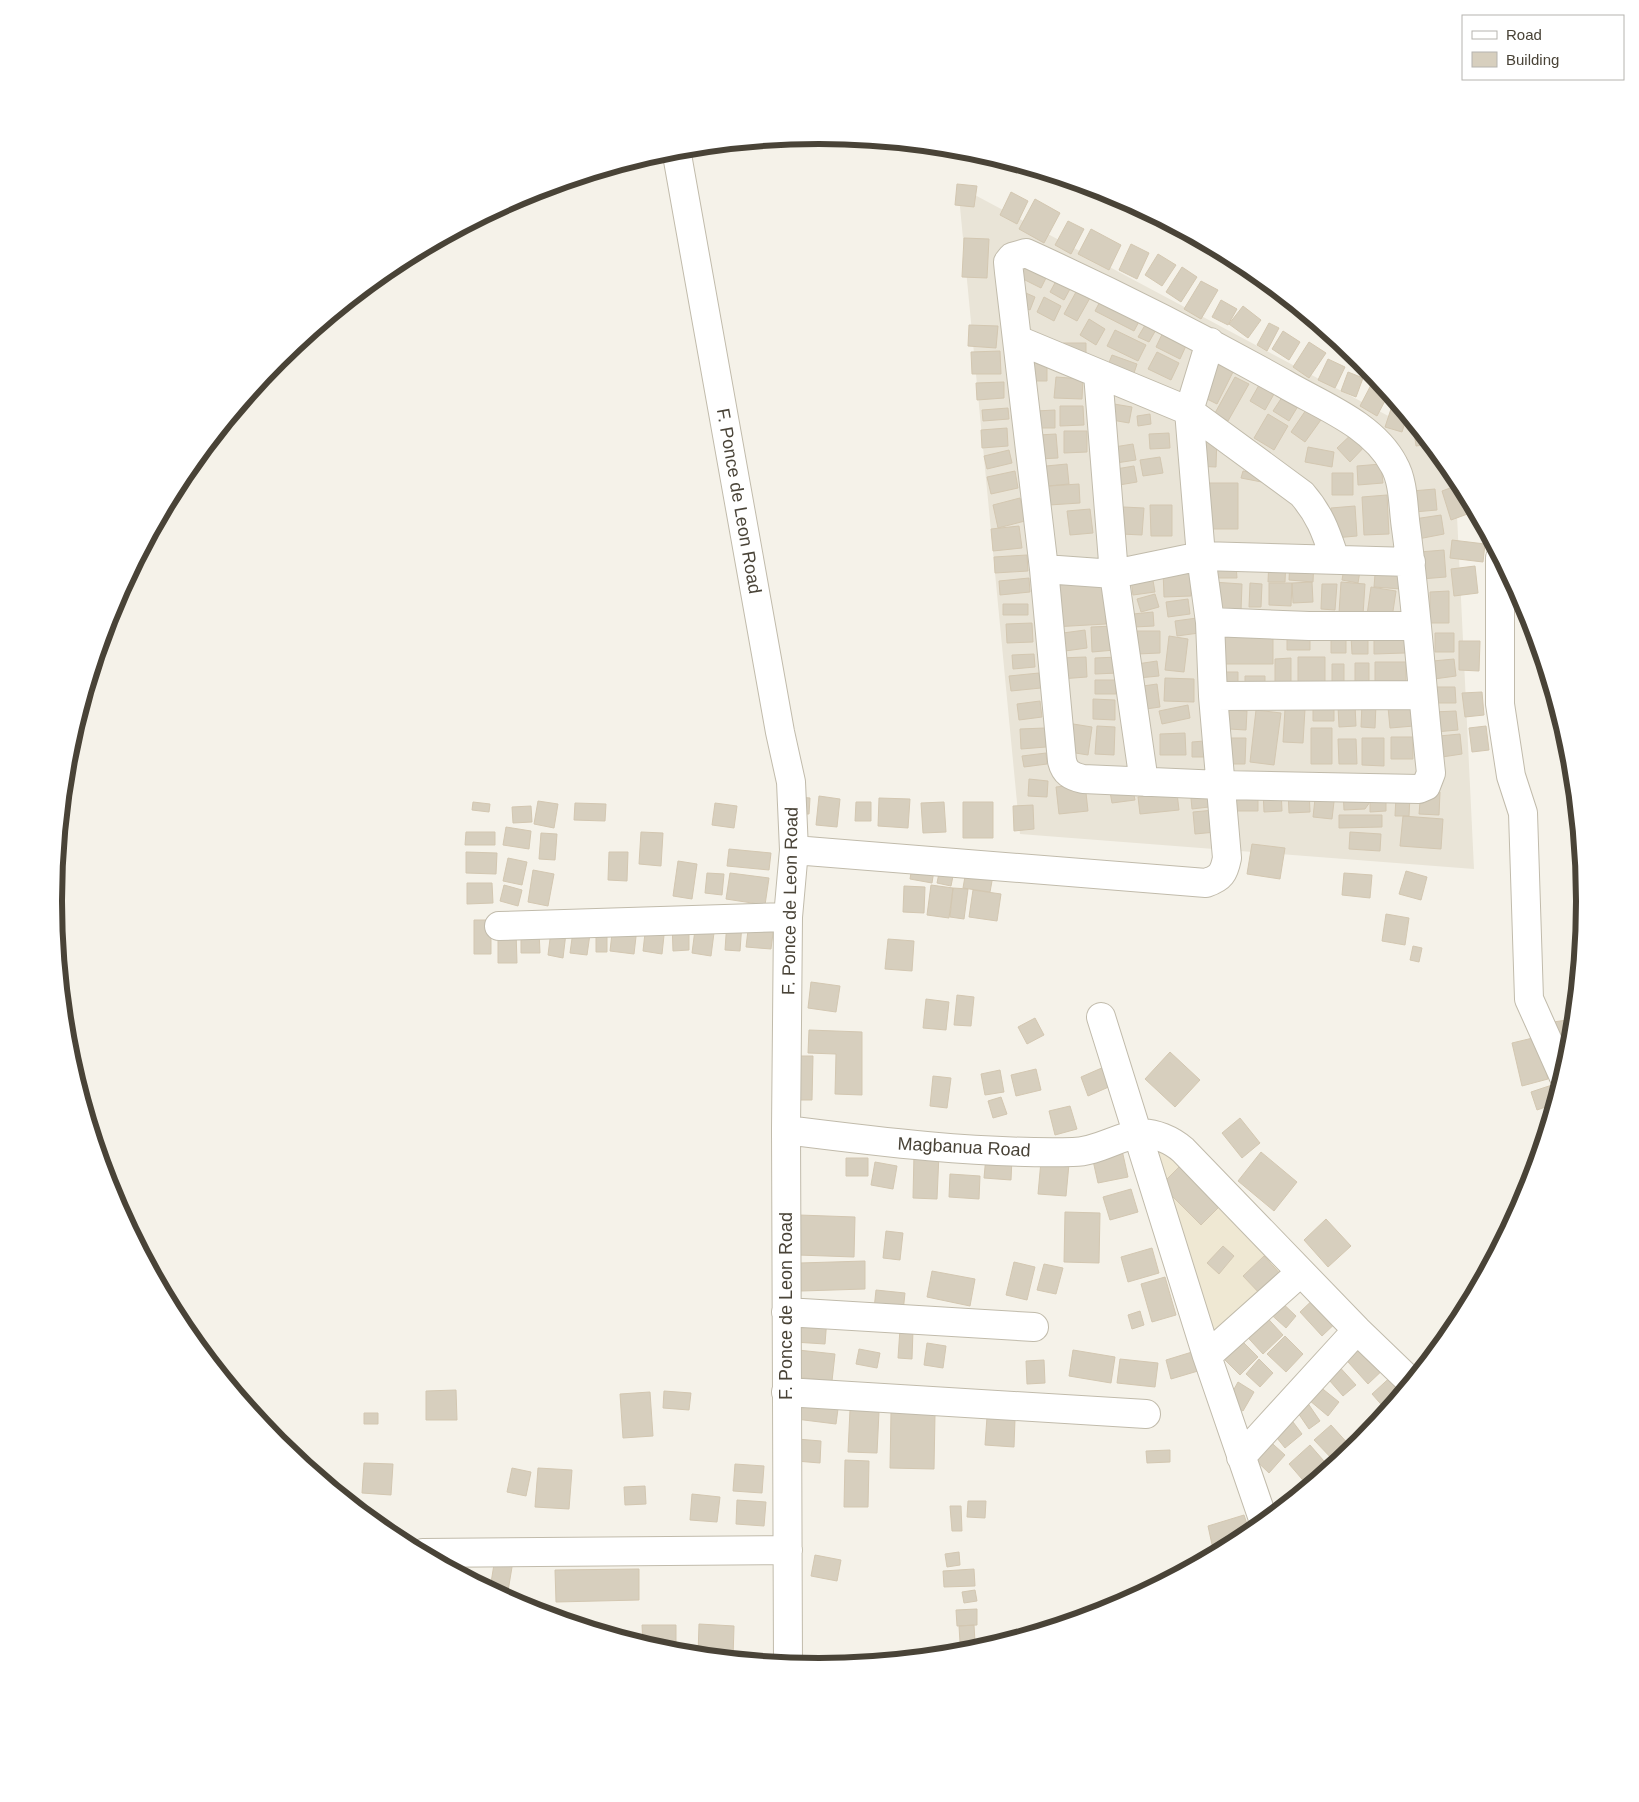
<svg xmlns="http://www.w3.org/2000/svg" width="1639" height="1802" font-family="Helvetica,sans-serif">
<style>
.residential{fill:#e9e4d7}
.education{fill:#efe8d3}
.building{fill:#d7cfbe;stroke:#d3c7b1}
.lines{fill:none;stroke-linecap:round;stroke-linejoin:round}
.minor-casing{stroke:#c1bbab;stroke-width:30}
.minor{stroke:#fff;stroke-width:28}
.labels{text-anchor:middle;stroke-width:4;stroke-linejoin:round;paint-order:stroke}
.street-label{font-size:18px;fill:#494337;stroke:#fff}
.rim{fill:none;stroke:#494337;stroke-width:6}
</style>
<rect width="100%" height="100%" fill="#f5f2e9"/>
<path class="residential" d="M 958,186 L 1422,434 L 1455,474 L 1474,869 L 1020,834 Z"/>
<path class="education" d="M 1163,1151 L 1178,1156 L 1290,1275 L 1216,1339 L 1150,1159 Z"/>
<path class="building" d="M 957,184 L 977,186 L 974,207 L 955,205 Z
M 1011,192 L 1028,201 L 1017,224 L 1000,215 Z
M 1035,199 L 1060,213 L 1044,243 L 1019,229 Z
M 1068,221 L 1084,229 L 1071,254 L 1055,245 Z
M 1091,229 L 1121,245 L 1109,270 L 1078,254 Z
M 964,238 L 989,239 L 987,278 L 962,277 Z
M 1131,244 L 1149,253 L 1137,279 L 1119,270 Z
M 1158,254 L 1176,265 L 1162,286 L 1145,275 Z
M 1026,258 L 1050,270 L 1041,288 L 1017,276 Z
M 1182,267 L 1197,277 L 1181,302 L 1166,292 Z
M 1062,270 L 1076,278 L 1064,300 L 1050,292 Z
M 1082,281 L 1095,289 L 1077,321 L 1064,314 Z
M 1201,281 L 1218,290 L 1201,319 L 1184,309 Z
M 1019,290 L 1035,297 L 1030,310 L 1014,304 Z
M 1105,292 L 1144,312 L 1134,331 L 1095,311 Z
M 1044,297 L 1061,306 L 1054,321 L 1037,312 Z
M 1221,300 L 1237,309 L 1228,325 L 1212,317 Z
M 1243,306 L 1261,320 L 1248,338 L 1229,324 Z
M 1151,315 L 1161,321 L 1149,342 L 1138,337 Z
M 1089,319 L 1105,329 L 1096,345 L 1080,335 Z
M 1269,323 L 1279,328 L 1267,351 L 1257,345 Z
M 1167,324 L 1191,335 L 1180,359 L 1156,347 Z
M 969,325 L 998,326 L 996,348 L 968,346 Z
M 1115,330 L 1146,345 L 1138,361 L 1107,346 Z
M 1283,331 L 1300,342 L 1289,360 L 1272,349 Z
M 1309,342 L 1326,353 L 1309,378 L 1293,367 Z
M 1063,343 L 1086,343 L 1086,357 L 1063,356 Z
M 1000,351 L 1001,374 L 972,374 L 971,352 Z
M 1157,352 L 1179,363 L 1171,380 L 1148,369 Z
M 1112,355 L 1137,364 L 1130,385 L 1104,375 Z
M 1047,357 L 1047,381 L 1025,381 L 1025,358 Z
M 1213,357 L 1235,368 L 1217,404 L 1195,393 Z
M 1328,359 L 1345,367 L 1335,388 L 1318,380 Z
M 1348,372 L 1363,378 L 1356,397 L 1341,391 Z
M 1056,377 L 1083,379 L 1082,399 L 1054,398 Z
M 1235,377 L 1249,384 L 1228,421 L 1215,413 Z
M 1263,378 L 1278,387 L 1265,410 L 1250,401 Z
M 1004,382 L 1004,398 L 977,400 L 976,383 Z
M 1371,385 L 1388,395 L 1377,416 L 1360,406 Z
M 1288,388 L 1303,398 L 1289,421 L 1273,411 Z
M 1394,400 L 1407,416 L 1402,432 L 1385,427 Z
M 1114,404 L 1132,407 L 1129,423 L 1112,420 Z
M 1060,406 L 1083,406 L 1084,425 L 1060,426 Z
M 1308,407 L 1323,417 L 1305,442 L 1291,432 Z
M 1008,408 L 1009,419 L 983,421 L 982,410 Z
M 1055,410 L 1055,428 L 1036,428 L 1036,411 Z
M 1150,414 L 1151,424 L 1138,426 L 1137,416 Z
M 1268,414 L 1288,426 L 1274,450 L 1254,438 Z
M 1413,423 L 1430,444 L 1416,446 Z
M 1007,428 L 1008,446 L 982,448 L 981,430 Z
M 1356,430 L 1368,443 L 1350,462 L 1337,448 Z
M 1064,431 L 1087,431 L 1087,452 L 1064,453 Z
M 1169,433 L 1170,448 L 1150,449 L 1149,434 Z
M 1056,434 L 1058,458 L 1039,459 L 1038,435 Z
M 1196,435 L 1217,436 L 1216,467 L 1195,466 Z
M 1133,444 L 1136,460 L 1116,463 L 1114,447 Z
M 1308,447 L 1334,452 L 1332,467 L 1305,462 Z
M 1009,450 L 1012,463 L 987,469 L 984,456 Z
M 1160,457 L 1163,473 L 1143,476 L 1140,460 Z
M 1067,464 L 1069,484 L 1048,486 L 1046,466 Z
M 1381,464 L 1383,483 L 1358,485 L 1357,466 Z
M 1134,466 L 1137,482 L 1119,485 L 1116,469 Z
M 1015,471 L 1018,488 L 991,494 L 987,477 Z
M 1243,471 L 1274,477 L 1272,484 L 1241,478 Z
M 1332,473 L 1353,473 L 1353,495 L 1332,495 Z
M 1205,483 L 1238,483 L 1238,529 L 1205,529 Z
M 1079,484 L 1080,503 L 1049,505 L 1048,486 Z
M 1461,484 L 1473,512 L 1451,520 L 1442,491 Z
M 1435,489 L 1437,510 L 1414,512 L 1412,491 Z
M 1387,495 L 1389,534 L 1364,535 L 1362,497 Z
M 1020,498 L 1025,521 L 998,528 L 993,505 Z
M 1150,505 L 1172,505 L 1172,536 L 1151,536 Z
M 1355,506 L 1357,536 L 1334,538 L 1331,508 Z
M 1123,507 L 1144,508 L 1142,535 L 1121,534 Z
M 1090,509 L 1093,533 L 1070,535 L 1067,511 Z
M 1441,515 L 1444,534 L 1418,539 L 1414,519 Z
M 1019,526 L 1022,548 L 993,551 L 991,529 Z
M 1452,540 L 1485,544 L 1483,562 L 1450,558 Z
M 1444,550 L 1446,577 L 1421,579 L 1419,552 Z
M 1027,555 L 1028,571 L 995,573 L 994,557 Z
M 1269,559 L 1286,560 L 1285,582 L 1268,582 Z
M 1290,559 L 1314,560 L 1313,582 L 1289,580 Z
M 1376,561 L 1404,563 L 1401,589 L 1374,587 Z
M 1345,562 L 1361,565 L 1358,583 L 1342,580 Z
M 1215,565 L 1236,565 L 1237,578 L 1215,578 Z
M 1475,566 L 1478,593 L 1454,596 L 1451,569 Z
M 1151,569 L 1155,592 L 1133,595 L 1130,572 Z
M 1163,570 L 1190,570 L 1191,596 L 1164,597 Z
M 1029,578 L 1030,592 L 1000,595 L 999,581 Z
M 1104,580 L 1106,624 L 1053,627 L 1051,583 Z
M 1213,582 L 1242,584 L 1241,611 L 1212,610 Z
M 1312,582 L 1313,602 L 1293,603 L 1292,583 Z
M 1341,582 L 1365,584 L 1363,615 L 1339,613 Z
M 1250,583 L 1262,584 L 1261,607 L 1249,607 Z
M 1269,583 L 1292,583 L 1291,606 L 1269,605 Z
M 1322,584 L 1337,584 L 1335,610 L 1321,609 Z
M 1371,587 L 1396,591 L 1392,618 L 1367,615 Z
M 1449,591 L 1449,623 L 1430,623 L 1430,592 Z
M 1155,594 L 1159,607 L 1141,612 L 1137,599 Z
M 1188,599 L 1190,614 L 1168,617 L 1166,602 Z
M 1003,604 L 1028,604 L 1028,615 L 1003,615 Z
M 1153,612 L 1154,626 L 1134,627 L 1133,614 Z
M 1197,618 L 1199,633 L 1177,636 L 1175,621 Z
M 1032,623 L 1033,642 L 1007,643 L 1006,624 Z
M 1114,626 L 1115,650 L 1092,652 L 1091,627 Z
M 1085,630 L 1087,648 L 1065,651 L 1063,633 Z
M 1374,630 L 1405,630 L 1405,653 L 1374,654 Z
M 1137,631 L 1160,631 L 1160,653 L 1137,654 Z
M 1220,631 L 1273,631 L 1273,664 L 1220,664 Z
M 1435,633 L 1454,633 L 1454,652 L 1435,652 Z
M 1310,634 L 1310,650 L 1287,650 L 1287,635 Z
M 1169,636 L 1188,639 L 1184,672 L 1165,670 Z
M 1351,636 L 1368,636 L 1368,654 L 1352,654 Z
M 1331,637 L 1346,637 L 1346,653 L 1331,653 Z
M 1459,641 L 1480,641 L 1479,671 L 1459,670 Z
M 1034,654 L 1035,667 L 1013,669 L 1012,655 Z
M 1086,657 L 1087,677 L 1060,679 L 1059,658 Z
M 1118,657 L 1118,673 L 1095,674 L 1095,658 Z
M 1298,657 L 1325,657 L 1325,687 L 1298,687 Z
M 1291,658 L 1291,686 L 1275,686 L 1275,659 Z
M 1454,659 L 1456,676 L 1434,679 L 1433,661 Z
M 1157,661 L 1159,676 L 1138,678 L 1137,664 Z
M 1375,662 L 1406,662 L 1406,686 L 1375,687 Z
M 1355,663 L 1369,663 L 1369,682 L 1355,682 Z
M 1332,664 L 1344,664 L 1344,689 L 1332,689 Z
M 1226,672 L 1238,672 L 1238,692 L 1226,692 Z
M 1039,673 L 1041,688 L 1011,691 L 1009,676 Z
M 1245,676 L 1265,676 L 1265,692 L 1245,692 Z
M 1165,678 L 1194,679 L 1194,702 L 1164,701 Z
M 1095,680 L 1116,680 L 1116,694 L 1095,694 Z
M 1157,684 L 1160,707 L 1146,709 L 1143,686 Z
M 1435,687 L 1455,687 L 1456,703 L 1435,703 Z
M 1482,692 L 1484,715 L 1465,717 L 1462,693 Z
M 1093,699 L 1115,700 L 1115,720 L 1093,719 Z
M 1040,701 L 1042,717 L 1019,720 L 1017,704 Z
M 1362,703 L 1376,704 L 1375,728 L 1361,727 Z
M 1313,704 L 1334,705 L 1334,721 L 1313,721 Z
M 1188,705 L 1190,718 L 1162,724 L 1159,711 Z
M 1355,705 L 1356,726 L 1339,727 L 1338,706 Z
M 1413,706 L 1414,726 L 1390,728 L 1388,707 Z
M 1285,709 L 1305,709 L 1303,743 L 1283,742 Z
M 1229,710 L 1247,711 L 1246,730 L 1229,729 Z
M 1256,710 L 1281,713 L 1274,765 L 1250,762 Z
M 1456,711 L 1458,730 L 1435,732 L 1433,712 Z
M 1067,723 L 1092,727 L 1088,755 L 1063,751 Z
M 1097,726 L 1115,727 L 1114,755 L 1095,754 Z
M 1486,726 L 1489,750 L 1472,752 L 1469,728 Z
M 1045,728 L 1046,747 L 1021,749 L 1020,729 Z
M 1311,728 L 1332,728 L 1332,764 L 1311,764 Z
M 1185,733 L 1186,755 L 1160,755 L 1160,734 Z
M 1460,734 L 1462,754 L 1442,757 L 1439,736 Z
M 1391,737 L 1413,737 L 1413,759 L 1391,759 Z
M 1231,738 L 1246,738 L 1245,764 L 1231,764 Z
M 1362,738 L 1384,738 L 1384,766 L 1362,765 Z
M 1338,739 L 1356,739 L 1357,764 L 1339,764 Z
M 1204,741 L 1205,757 L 1192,757 L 1192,742 Z
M 1046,753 L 1047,764 L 1024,767 L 1022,756 Z
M 1029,779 L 1048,781 L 1047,797 L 1028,796 Z
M 1085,784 L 1088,811 L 1059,814 L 1056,787 Z
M 1207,786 L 1209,807 L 1192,809 L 1190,788 Z
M 1281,789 L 1282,811 L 1264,812 L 1263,791 Z
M 1309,789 L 1310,812 L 1289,813 L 1288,790 Z
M 1133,790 L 1135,800 L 1112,803 L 1110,792 Z
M 1316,790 L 1335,793 L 1332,819 L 1313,817 Z
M 1343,790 L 1370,802 L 1365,809 L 1344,810 Z
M 1421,790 L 1440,792 L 1439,815 L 1419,814 Z
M 1235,791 L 1258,791 L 1258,811 L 1235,811 Z
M 1177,793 L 1179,810 L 1140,814 L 1138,797 Z
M 819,796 L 840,799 L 837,827 L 816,825 Z
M 1396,796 L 1410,796 L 1409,816 L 1395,816 Z
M 798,797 L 810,798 L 809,814 L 796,814 Z
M 879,798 L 910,799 L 908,828 L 878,826 Z
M 538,801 L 558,804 L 554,828 L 534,824 Z
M 1386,801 L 1386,811 L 1370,812 L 1370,802 Z
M 473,802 L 490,804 L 489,812 L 472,810 Z
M 856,802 L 871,802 L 871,821 L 855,821 Z
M 944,802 L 946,832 L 923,833 L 921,803 Z
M 963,802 L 993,802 L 993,838 L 963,838 Z
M 575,803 L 606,804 L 605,821 L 574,820 Z
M 715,803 L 737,806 L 734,828 L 712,825 Z
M 1033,805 L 1034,829 L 1014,831 L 1013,806 Z
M 531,806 L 532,822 L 513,823 L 512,807 Z
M 1214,810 L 1216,832 L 1195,834 L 1193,812 Z
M 1339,815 L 1382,815 L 1382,827 L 1339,828 Z
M 1403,816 L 1443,819 L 1441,849 L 1400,846 Z
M 506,827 L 531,831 L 529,849 L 503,845 Z
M 466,832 L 495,832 L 495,845 L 465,845 Z
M 641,832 L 663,833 L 661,866 L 639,864 Z
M 1350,832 L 1381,834 L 1380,851 L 1349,849 Z
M 541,833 L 557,834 L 555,860 L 539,859 Z
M 1252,844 L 1285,848 L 1280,879 L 1247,874 Z
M 729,849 L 771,853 L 769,870 L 727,866 Z
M 466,852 L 497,853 L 496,874 L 466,873 Z
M 609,852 L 628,852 L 627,881 L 608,880 Z
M 508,858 L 527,862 L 522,885 L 503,881 Z
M 678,861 L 697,864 L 692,899 L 673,896 Z
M 913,861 L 935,864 L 932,883 L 910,879 Z
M 941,863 L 955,866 L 951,886 L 937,883 Z
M 967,865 L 994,870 L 990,892 L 963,888 Z
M 533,870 L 554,874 L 548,906 L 528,902 Z
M 1406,871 L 1427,877 L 1421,900 L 1399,894 Z
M 707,873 L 724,874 L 722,895 L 705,893 Z
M 730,873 L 769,878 L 765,905 L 726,899 Z
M 1344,873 L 1372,875 L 1370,898 L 1342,895 Z
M 467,883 L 492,883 L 493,903 L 467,904 Z
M 504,885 L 522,890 L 518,906 L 500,901 Z
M 931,885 L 953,888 L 949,918 L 927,915 Z
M 904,886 L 925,887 L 924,913 L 903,912 Z
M 953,888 L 968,889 L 964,919 L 950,917 Z
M 973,890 L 1001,894 L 997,921 L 969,917 Z
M 1386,914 L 1409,918 L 1405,945 L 1382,941 Z
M 474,920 L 491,920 L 491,954 L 474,954 Z
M 727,921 L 742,923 L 740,951 L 725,950 Z
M 672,922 L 689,922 L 689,950 L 673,951 Z
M 696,922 L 715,925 L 711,956 L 692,953 Z
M 749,922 L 774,925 L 771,949 L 746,947 Z
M 574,924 L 591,927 L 587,955 L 570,953 Z
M 607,924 L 607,952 L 596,952 L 596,925 Z
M 646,924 L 665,926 L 662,954 L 643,951 Z
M 613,925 L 637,928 L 634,954 L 610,951 Z
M 516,931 L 517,963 L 498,963 L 498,932 Z
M 521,931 L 539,931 L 540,953 L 521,953 Z
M 551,931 L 566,933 L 563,958 L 548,955 Z
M 888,939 L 914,941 L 912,971 L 885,969 Z
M 1413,946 L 1422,948 L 1419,962 L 1410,960 Z
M 811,982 L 840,986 L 836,1012 L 808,1008 Z
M 957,995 L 974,997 L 971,1026 L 954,1025 Z
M 926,999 L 949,1002 L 946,1030 L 923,1028 Z
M 1035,1018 L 1044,1035 L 1027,1044 L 1018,1027 Z
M 1574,1019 L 1570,1054 L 1558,1055 L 1553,1022 Z
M 809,1030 L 862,1032 L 862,1095 L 835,1094 L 836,1054 L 808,1053 Z
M 1537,1037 L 1548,1079 L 1522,1086 L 1512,1043 Z
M 1170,1052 L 1200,1080 L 1175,1107 L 1145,1079 Z
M 792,1056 L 813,1056 L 812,1100 L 792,1100 Z
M 1104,1067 L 1111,1086 L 1088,1096 L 1081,1077 Z
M 1036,1069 L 1041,1090 L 1016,1096 L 1011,1075 Z
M 1000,1070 L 1004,1092 L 985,1095 L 981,1074 Z
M 933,1076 L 951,1078 L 947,1108 L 930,1106 Z
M 1552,1085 L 1556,1098 L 1554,1104 L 1537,1110 L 1531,1092 Z
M 1001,1097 L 1007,1114 L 993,1118 L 988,1101 Z
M 1070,1106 L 1077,1129 L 1055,1135 L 1049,1111 Z
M 1240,1118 L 1260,1143 L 1242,1158 L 1222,1133 Z
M 1122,1150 L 1128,1177 L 1098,1183 L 1092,1156 Z
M 1261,1152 L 1297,1182 L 1274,1211 L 1238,1181 Z
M 914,1154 L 939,1154 L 937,1199 L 913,1198 Z
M 986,1156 L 1012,1158 L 1011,1180 L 984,1178 Z
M 846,1158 L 868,1158 L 868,1176 L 846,1176 Z
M 1041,1161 L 1069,1164 L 1066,1196 L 1038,1194 Z
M 875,1162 L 897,1166 L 893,1189 L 871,1185 Z
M 1179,1167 L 1219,1207 L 1201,1225 L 1161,1185 Z
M 950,1174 L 980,1176 L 979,1199 L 949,1197 Z
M 1131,1189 L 1138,1212 L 1110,1220 L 1103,1197 Z
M 1065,1212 L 1100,1213 L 1099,1263 L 1064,1262 Z
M 799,1215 L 855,1217 L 854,1257 L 798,1255 Z
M 1326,1219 L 1351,1246 L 1328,1267 L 1304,1240 Z
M 886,1231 L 903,1233 L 900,1260 L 883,1258 Z
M 1223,1246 L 1234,1256 L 1219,1274 L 1207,1263 Z
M 1152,1248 L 1159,1273 L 1128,1282 L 1121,1257 Z
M 1264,1256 L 1283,1277 L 1262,1296 L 1243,1276 Z
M 865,1261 L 865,1289 L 801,1291 L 800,1263 Z
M 1014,1262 L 1035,1267 L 1027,1300 L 1006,1295 Z
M 1044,1264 L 1063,1268 L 1056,1294 L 1037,1290 Z
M 932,1271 L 975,1279 L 970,1306 L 927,1297 Z
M 1165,1277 L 1176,1315 L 1152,1322 L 1141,1284 Z
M 876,1290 L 905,1293 L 903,1312 L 874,1309 Z
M 1320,1293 L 1342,1317 L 1322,1336 L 1300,1312 Z
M 1277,1298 L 1296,1316 L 1286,1328 L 1266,1310 Z
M 1260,1310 L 1283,1335 L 1263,1354 L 1240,1329 Z
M 1140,1311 L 1144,1325 L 1132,1329 L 1128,1315 Z
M 795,1316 L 827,1318 L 825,1344 L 794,1342 Z
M 900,1329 L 913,1330 L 912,1359 L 898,1358 Z
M 1360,1333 L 1388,1365 L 1368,1384 L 1339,1352 Z
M 1235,1334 L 1258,1357 L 1240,1375 L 1217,1352 Z
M 1285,1336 L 1303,1354 L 1286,1372 L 1267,1354 Z
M 927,1343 L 946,1346 L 943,1368 L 924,1365 Z
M 859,1349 L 880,1353 L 877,1368 L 856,1364 Z
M 798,1350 L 835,1354 L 832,1381 L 795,1377 Z
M 1073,1350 L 1115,1357 L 1111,1383 L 1069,1376 Z
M 1192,1352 L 1198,1371 L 1171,1379 L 1166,1360 Z
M 1120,1359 L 1158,1363 L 1155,1387 L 1117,1383 Z
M 1259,1359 L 1273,1373 L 1260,1387 L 1246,1374 Z
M 1044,1360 L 1045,1383 L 1027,1384 L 1026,1361 Z
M 1335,1362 L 1356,1385 L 1343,1396 L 1323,1373 Z
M 1396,1372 L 1408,1385 L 1387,1411 L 1372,1394 Z
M 1238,1382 L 1254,1392 L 1243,1411 L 1227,1402 Z
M 1314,1382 L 1339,1402 L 1328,1416 L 1303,1395 Z
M 456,1390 L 457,1420 L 426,1420 L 426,1391 Z
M 664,1391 L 691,1393 L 689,1410 L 663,1408 Z
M 650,1392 L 653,1436 L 623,1438 L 620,1394 Z
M 1307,1402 L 1320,1421 L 1309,1429 L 1296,1410 Z
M 797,1405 L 838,1409 L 836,1424 L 796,1419 Z
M 850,1410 L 879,1412 L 877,1453 L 848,1452 Z
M 891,1412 L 935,1414 L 934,1469 L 890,1468 Z
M 364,1413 L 378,1413 L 378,1424 L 364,1424 Z
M 1287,1414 L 1302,1434 L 1285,1448 L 1269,1428 Z
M 987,1417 L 1015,1419 L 1014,1447 L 985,1445 Z
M 1331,1425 L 1351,1447 L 1335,1462 L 1314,1440 Z
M 1264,1436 L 1285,1455 L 1269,1473 L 1248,1453 Z
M 797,1439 L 821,1441 L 820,1463 L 796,1461 Z
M 1310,1445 L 1330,1468 L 1308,1486 L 1289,1464 Z
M 1170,1450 L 1170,1462 L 1147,1463 L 1146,1451 Z
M 845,1460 L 869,1461 L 868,1507 L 844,1507 Z
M 364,1463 L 393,1464 L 391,1495 L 362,1493 Z
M 735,1464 L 764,1466 L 762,1493 L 733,1491 Z
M 512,1468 L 531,1472 L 526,1496 L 507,1492 Z
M 538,1468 L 572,1470 L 569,1509 L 535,1507 Z
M 645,1486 L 646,1504 L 625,1505 L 624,1487 Z
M 692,1494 L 720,1497 L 717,1522 L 690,1520 Z
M 737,1500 L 766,1502 L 764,1526 L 736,1524 Z
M 968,1501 L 986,1501 L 985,1518 L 967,1517 Z
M 950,1506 L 961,1506 L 962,1531 L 952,1531 Z
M 1244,1515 L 1250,1533 L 1242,1539 L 1213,1549 L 1208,1526 Z
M 959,1552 L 960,1565 L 947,1567 L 945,1554 Z
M 815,1555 L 841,1560 L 837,1581 L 811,1576 Z
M 495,1558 L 513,1561 L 507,1597 L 490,1589 Z
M 639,1569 L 639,1600 L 556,1602 L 555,1570 Z
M 974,1569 L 975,1586 L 944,1587 L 943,1571 Z
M 975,1590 L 977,1601 L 964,1603 L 962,1592 Z
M 977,1609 L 977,1625 L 957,1626 L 956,1610 Z
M 699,1624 L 734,1626 L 733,1658 L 698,1655 Z
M 642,1625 L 676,1625 L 676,1653 L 643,1644 Z
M 974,1625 L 975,1642 L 960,1642 L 959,1626 Z
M 729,1656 L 764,1656 L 764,1661 L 730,1658 Z"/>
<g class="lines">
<defs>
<path id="minor" d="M 676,149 L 780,732 L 791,782 L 794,850 L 788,917 L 786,1130 L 788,1664
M 1026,253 C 1114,293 1199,336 1283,383 C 1320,405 1373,424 1394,465 C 1404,482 1403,509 1406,528 C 1417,609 1422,691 1431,773 L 1426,786 L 1419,789 L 1221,785 L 1083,779 C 1071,776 1065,773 1062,761 L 1044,569 L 1009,272 L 1008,262 L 1012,257 Z
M 1018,340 L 1189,411 L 1302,494 C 1321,516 1326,533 1335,559
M 1098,374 L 1114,574 L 1144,782
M 1500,558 L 1500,704 L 1511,776 L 1523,813 L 1529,999 L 1563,1075
M 1044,569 L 1114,574 L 1201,556 L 1411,562
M 1210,622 L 1309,626 L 1415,626
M 1213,696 L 1422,695
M 794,850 L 1206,883 C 1221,878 1224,873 1227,858 L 1213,696 L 1210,622 L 1201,556 L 1189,411 L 1210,342
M 499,926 L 788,917
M 1101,1017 L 1207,1356 L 1264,1522
M 786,1130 C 881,1142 977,1154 1073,1152 C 1096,1152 1117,1137 1138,1134 C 1153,1131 1173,1141 1183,1150 L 1357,1330 L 1411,1382
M 786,1312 L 1034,1327
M 1207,1356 L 1301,1272
M 786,1392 L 1146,1414
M 1241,1457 L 1357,1330
M 423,1553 L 788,1550"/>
</defs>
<use href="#minor" class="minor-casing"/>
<use href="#minor" class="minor"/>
</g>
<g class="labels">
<g class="street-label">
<text transform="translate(739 501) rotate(80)" y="6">F. Ponce de Leon Road</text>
<text transform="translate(790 901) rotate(-89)" y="6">F. Ponce de Leon Road</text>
<text transform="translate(964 1147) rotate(3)" y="6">Magbanua Road</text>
<text transform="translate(786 1306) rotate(-90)" y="6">F. Ponce de Leon Road</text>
</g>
</g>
<path d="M0 0H1639V1802H0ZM62 901a757 757 0 1 1 1514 0a757 757 0 1 1-1514 0Z" fill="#fff" fill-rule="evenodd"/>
<path class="rim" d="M62 901a757 757 0 1 1 1514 0a757 757 0 1 1-1514 0Z"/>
<rect x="1462" y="15" width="162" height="65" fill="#ffffff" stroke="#b6b4af"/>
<rect x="1472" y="31" width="25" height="8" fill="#ffffff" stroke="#b6b4af"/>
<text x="1506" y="40" font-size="15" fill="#494337">Road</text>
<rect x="1472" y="52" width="25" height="15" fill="#d7cfbe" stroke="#b6b4af"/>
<text x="1506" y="65" font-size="15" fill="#494337">Building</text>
</svg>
